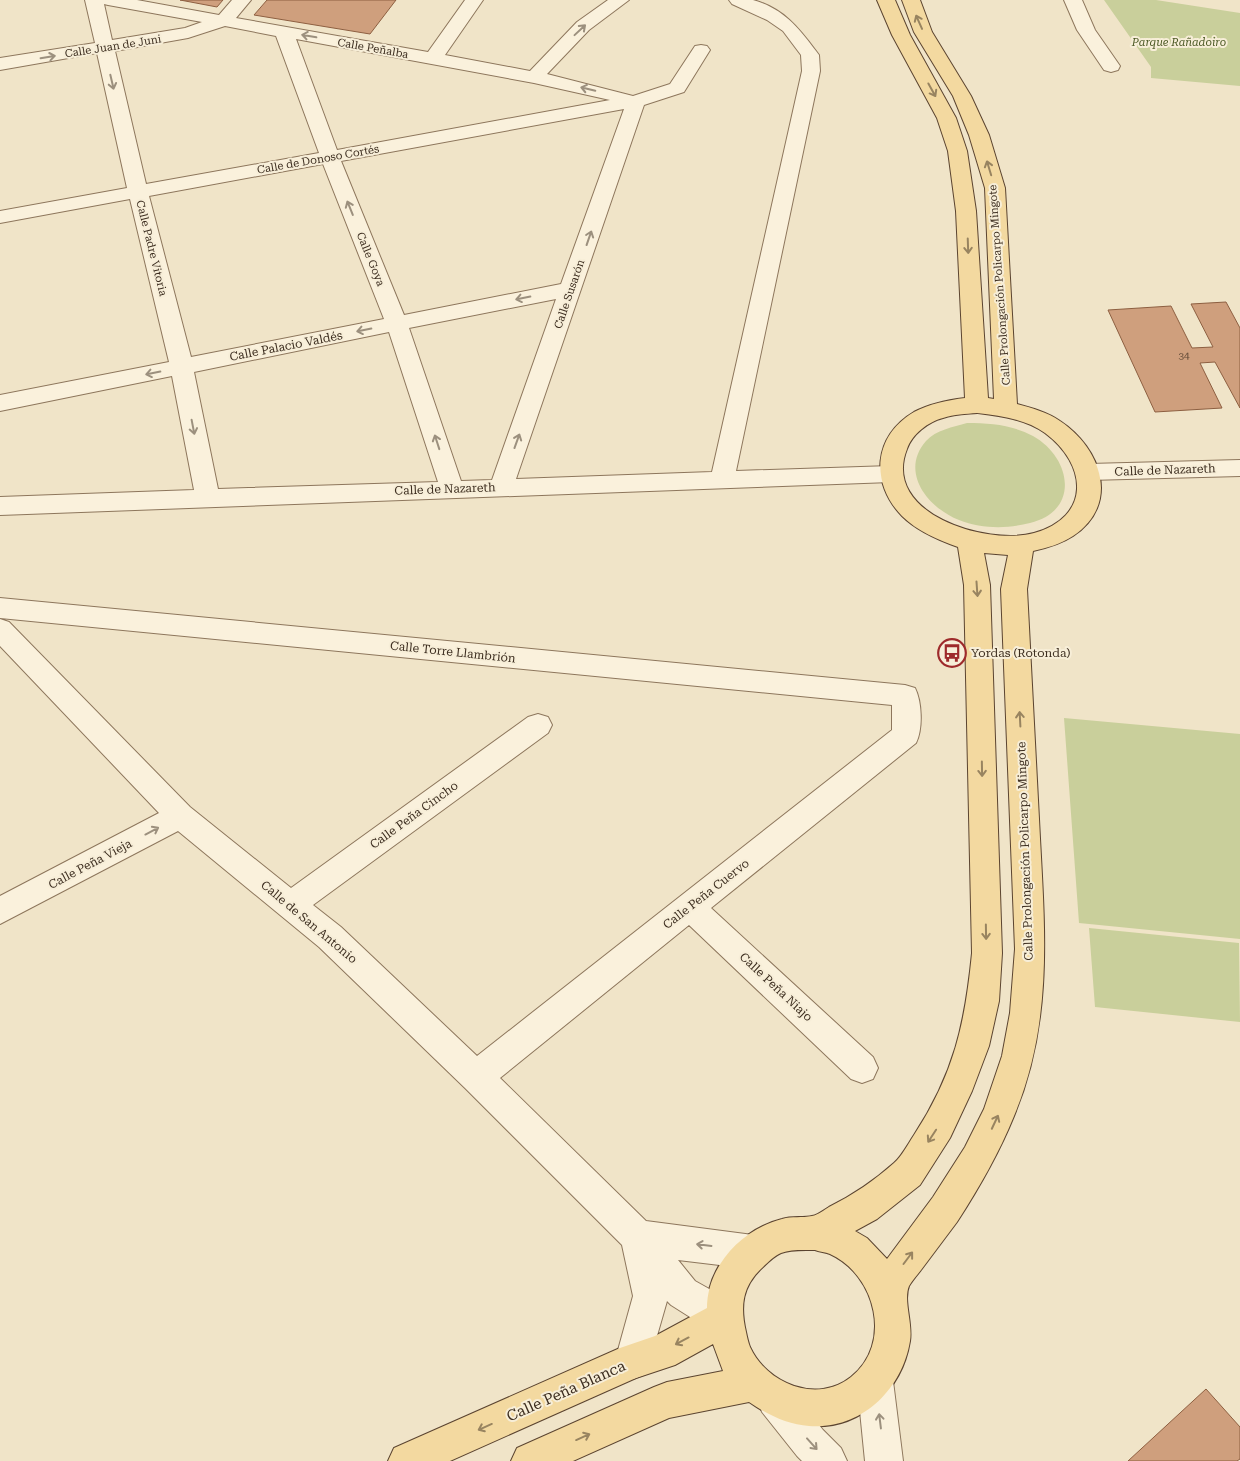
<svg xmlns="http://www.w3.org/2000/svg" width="1240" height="1461" font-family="'Roboto Serif',serif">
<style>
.green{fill:#c9cf9b}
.building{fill:#cf9f7d;stroke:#8d5f41}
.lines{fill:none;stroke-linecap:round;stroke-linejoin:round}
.street-casing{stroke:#8d765c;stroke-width:2}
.primary-casing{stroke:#5b4430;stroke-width:2}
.street{fill:#faf1dc;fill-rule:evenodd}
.primary{fill:#f3d9a0;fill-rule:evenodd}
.oneway{stroke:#988460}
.oneway2{stroke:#9c907e}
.labels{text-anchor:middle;stroke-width:4;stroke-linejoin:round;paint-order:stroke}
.number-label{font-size:10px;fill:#624a37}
.far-park-label{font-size:11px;font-style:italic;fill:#4d5a26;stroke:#f7eed8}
.far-street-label{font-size:11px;fill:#3d2e20;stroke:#f7eed8}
.street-label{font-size:12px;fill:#3d2e20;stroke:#f7eed8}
.poi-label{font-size:12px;fill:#3d2e20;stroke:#f7eed8;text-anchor:start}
.near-street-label{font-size:15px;fill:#3d2e20;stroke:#f7eed8}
</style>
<rect width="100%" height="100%" fill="#f0e4c8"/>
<path class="green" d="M 1104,0 L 1156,0 L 1240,13 L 1240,86 L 1151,78 L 1151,67 Z
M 967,423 C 991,423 1012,425 1033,436 C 1072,458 1080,511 1030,523 C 1007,529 982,529 959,520 C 928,508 899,472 926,441 C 936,430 953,427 967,423 Z
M 1064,718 L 1240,734 L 1240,939 L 1079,923 Z
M 1089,928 L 1239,943 L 1240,1022 L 1095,1007 Z"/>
<path class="building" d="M 180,0 L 223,0 L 217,7 Z
M 267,0 L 396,0 L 370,34 L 254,15 Z
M 1226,302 L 1240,328 L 1240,408 L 1215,362 L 1200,363 L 1222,408 L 1155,412 L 1108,310 L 1171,306 L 1192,348 L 1213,347 L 1191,304 Z
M 1206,1389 L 1240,1427 L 1240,1459 L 1237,1461 L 1128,1461 Z"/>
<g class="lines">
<defs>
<path id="street" d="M 85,0 L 137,0 L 219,15 L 232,0 L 251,0 L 236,18 L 428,52 L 465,0 L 483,0 L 445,55 L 530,71 L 577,22 L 608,0 L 629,0 L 589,30 L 547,74 L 633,96 L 670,84 L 695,46 L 701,45 L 707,46 L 710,50 L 684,92 L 644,105 L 516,479 L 712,472 L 802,71 L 801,55 L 783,31 L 767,20 L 732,4 L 729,0 C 737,0 746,0 753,0 C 783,8 799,28 816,51 L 819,55 L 820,71 L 736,471 L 891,466 L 899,468 L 903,474 L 899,480 L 891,482 L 0,515 L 0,497 L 194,490 L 172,376 L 0,411 L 0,395 L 169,362 L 130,199 L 0,223 L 0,211 L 127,188 L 97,53 L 0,70 L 0,58 L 95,43 ZM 104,4 L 108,5 L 202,22 L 185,28 L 112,40 ZM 225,26 L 276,36 L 319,153 L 146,184 L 115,51 L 188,38 ZM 296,39 L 534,83 L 610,100 L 337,150 ZM 624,109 L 561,284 L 404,315 L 341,161 ZM 323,164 L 384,319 L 191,357 L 149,196 ZM 556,299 L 492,480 L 461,481 L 409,328 ZM 389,332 L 438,482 L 218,489 L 194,372 Z
M 1064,0 L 1082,0 L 1095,30 L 1120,66 L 1118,70 L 1111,72 L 1104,70 L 1077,30 Z
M 1240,460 L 1240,476 L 1089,480 L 1081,478 L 1077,472 L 1081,466 L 1089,464 Z
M 0,598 L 905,685 L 915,688 C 922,702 923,729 916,743 L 711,908 L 873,1057 L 878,1068 L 873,1079 L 862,1083 L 851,1079 L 689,925 L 500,1078 L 646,1221 L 753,1235 L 765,1240 L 770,1252 L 765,1264 L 753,1269 L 678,1260 L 695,1281 L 738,1305 L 743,1318 L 738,1331 L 725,1336 L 712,1331 L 671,1305 L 667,1301 L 646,1374 L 633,1379 L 620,1374 L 615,1361 L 633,1296 L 622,1245 L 465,1088 L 319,947 L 178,831 L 0,924 L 0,896 L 159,813 L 0,646 L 0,619 L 9,622 L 190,807 L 291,888 L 528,717 L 538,714 L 548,717 L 552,725 L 548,733 L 313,905 L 341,927 L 477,1056 L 892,730 L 892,705 L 0,618 Z
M 875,1363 L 888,1368 L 893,1381 L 903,1461 L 865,1461 L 857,1381 L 862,1368 Z
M 775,1381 L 788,1386 L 823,1430 L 841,1448 L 847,1461 L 802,1461 L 797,1456 L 762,1412 L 757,1399 L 762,1386 Z"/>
<path id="primary" d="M 877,0 L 895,0 L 910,35 L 956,118 L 967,151 L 976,211 L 988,398 L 994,399 L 985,188 L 969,135 L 953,96 L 914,32 L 902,0 L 920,0 L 932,32 L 971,96 L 989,135 L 1005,188 L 1017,404 C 1032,408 1047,412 1060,421 C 1101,448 1121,504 1073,536 C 1061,544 1047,548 1033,551 L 1027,589 C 1031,666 1035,743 1039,819 C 1044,923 1055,1018 1014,1116 C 999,1153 979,1188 957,1222 C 945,1238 933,1254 921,1270 C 917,1275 912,1281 909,1286 C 903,1300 913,1324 910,1341 C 902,1390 861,1430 809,1426 C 788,1425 766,1414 749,1402 L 669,1418 L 573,1461 L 511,1461 L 517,1448 L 654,1387 L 667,1382 L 723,1371 L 713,1344 L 675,1365 L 636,1378 L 450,1461 L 388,1461 L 394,1448 L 620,1348 L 655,1336 L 707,1308 C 707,1266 742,1229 782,1219 C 792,1216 802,1218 812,1216 C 818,1215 824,1210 829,1207 C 853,1195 875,1180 894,1163 C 902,1156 908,1144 914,1135 C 954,1074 965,1024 972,953 L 964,585 L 958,547 C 938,540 917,531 902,516 C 870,483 873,436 914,412 C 929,404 948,400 965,398 L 956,211 L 948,151 L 937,118 L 892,35 ZM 977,413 C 1001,416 1026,419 1045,433 C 1088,465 1091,517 1034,533 C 987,546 881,514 907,449 C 912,434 928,422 943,418 C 954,414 966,414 977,413 ZM 984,553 L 1008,555 L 1001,589 L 1015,949 L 1010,1013 L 1002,1056 L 984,1109 L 965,1147 L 933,1197 L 887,1259 L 867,1238 L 855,1231 L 877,1219 L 920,1185 L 950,1138 L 972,1091 L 989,1046 L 999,1001 L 1002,953 L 990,585 ZM 815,1250 C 820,1252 825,1252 830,1254 C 876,1275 893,1344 851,1377 C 817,1404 767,1384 750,1347 C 748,1342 747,1337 746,1332 C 740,1306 742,1286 763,1267 C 768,1262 774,1256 781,1253 C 791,1249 804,1250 815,1250 Z"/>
</defs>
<use href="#street" class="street-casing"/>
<use href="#primary" class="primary-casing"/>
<use href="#street" class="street"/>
<use href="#primary" class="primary"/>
</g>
<defs><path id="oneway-shaft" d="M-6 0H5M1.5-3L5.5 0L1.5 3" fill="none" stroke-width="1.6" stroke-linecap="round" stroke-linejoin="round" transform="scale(1.25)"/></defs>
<g class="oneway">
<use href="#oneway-shaft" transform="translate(919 22) rotate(-114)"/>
<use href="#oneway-shaft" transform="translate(932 90) rotate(61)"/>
<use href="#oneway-shaft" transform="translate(989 168) rotate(-107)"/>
<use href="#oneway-shaft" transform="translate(968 246) rotate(88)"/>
<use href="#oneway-shaft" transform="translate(977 589) rotate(86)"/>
<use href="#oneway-shaft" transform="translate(1020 719) rotate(-93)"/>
<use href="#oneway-shaft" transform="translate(982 769) rotate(89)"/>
<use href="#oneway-shaft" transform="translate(986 932) rotate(89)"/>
<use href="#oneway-shaft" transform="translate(995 1122) rotate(-65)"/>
<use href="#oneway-shaft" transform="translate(932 1136) rotate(123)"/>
<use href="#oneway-shaft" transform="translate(908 1258) rotate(-53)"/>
<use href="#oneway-shaft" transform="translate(682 1341) rotate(152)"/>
<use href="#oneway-shaft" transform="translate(485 1427) rotate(156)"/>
<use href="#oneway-shaft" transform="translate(583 1437) rotate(-24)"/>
</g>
<g class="oneway2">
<use href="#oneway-shaft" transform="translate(580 30) rotate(-43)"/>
<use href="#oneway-shaft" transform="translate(309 36) rotate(-170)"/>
<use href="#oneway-shaft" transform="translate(48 57) rotate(-9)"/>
<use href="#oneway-shaft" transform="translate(112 82) rotate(77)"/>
<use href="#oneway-shaft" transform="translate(588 89) rotate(-167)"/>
<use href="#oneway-shaft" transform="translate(350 208) rotate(-112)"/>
<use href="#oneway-shaft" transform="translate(589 238) rotate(-71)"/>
<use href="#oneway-shaft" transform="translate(523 298) rotate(169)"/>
<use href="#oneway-shaft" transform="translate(364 330) rotate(169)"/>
<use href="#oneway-shaft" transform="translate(153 373) rotate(169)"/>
<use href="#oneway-shaft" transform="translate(193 427) rotate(79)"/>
<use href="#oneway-shaft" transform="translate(517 441) rotate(-70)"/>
<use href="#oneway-shaft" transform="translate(437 442) rotate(-108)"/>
<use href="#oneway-shaft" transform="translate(152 831) rotate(-28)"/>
<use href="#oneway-shaft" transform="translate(704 1245) rotate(-173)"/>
<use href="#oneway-shaft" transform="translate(880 1421) rotate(-97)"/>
<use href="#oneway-shaft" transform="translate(812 1444) rotate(48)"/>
</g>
<defs>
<symbol id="bus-ring" viewBox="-11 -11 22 22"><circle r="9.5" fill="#f7eed8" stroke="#9e2a2b" stroke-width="1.5"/><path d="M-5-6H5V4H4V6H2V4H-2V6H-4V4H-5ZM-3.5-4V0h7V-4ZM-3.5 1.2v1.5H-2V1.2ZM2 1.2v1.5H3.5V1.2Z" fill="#9e2a2b"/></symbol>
</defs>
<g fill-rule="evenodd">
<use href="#bus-ring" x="936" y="637" width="32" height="32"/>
</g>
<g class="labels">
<g class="number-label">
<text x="1184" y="359">34</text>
</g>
<g class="far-park-label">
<text x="1179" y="46">Parque Rañadoiro</text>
</g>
<g class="far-street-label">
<text transform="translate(113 46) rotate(-9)" y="4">Calle Juan de Juni</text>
<text transform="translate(373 48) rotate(10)" y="4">Calle Peñalba</text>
<text transform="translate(318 159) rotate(-10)" y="4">Calle de Donoso Cortés</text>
<text transform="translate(152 248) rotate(76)" y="4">Calle Padre Vitoria</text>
<text transform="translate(371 259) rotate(68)" y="4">Calle Goya</text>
<text transform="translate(999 285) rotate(-94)" y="4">Calle Prolongación Policarpo Mingote</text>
<text transform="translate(569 294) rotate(-71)" y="4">Calle Susarón</text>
</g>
<g class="street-label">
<text transform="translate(286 346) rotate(-11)" y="4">Calle Palacio Valdés</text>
<text transform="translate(1165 470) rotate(-2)" y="4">Calle de Nazareth</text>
<text transform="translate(445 489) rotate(-2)" y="4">Calle de Nazareth</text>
<text transform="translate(453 652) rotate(6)" y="4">Calle Torre Llambrión</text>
<text transform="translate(414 815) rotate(-36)" y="4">Calle Peña Cincho</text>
<text transform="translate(1025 851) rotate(-92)" y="4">Calle Prolongación Policarpo Mingote</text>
<text transform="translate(90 864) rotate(-28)" y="4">Calle Peña Vieja</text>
<text transform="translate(706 894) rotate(-38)" y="4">Calle Peña Cuervo</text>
<text transform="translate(309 922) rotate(40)" y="4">Calle de San Antonio</text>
<text transform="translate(776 987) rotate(43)" y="4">Calle Peña Niajo</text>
</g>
<g class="poi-label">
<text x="971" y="657">Yordas (Rotonda)</text>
</g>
<g class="near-street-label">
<text transform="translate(566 1391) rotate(-24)" y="5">Calle Peña Blanca</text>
</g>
</g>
</svg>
